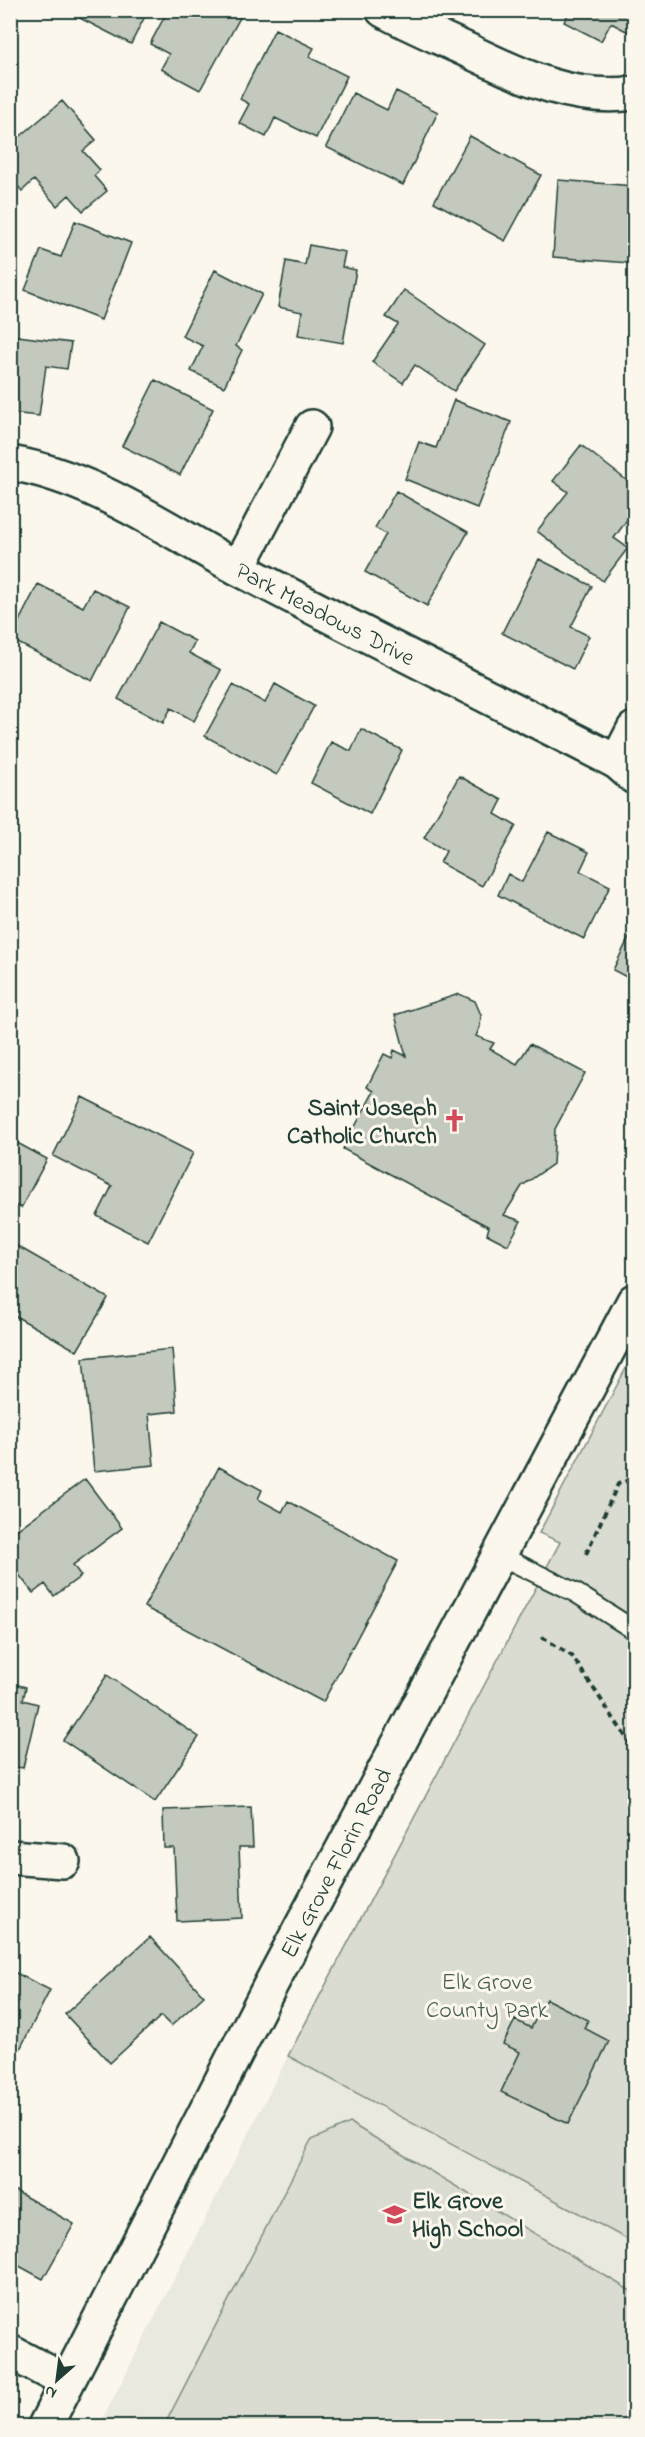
<svg xmlns="http://www.w3.org/2000/svg" width="645" height="2437" font-family="'Indie Flower',sans-serif">
<style>
.built{fill:#eae9de}
.green{fill:#dbdcd1;stroke:#7d8c82;stroke-width:1.5}
.building{fill:#c4c9be;stroke:#1f3d34;stroke-width:1.5}
.lines{fill:none;stroke-linecap:round;stroke-linejoin:round}
.lane-casing{stroke:#1f3d34;stroke-width:22}
.street-casing{stroke:#1f3d34;stroke-width:38}
.secondary-casing{stroke:#1f3d34;stroke-width:38}
.path{stroke:#1f3d34;stroke-width:4;stroke-dasharray:6 4.5;stroke-linecap:butt}
.lane{stroke:#fbf7ec;stroke-width:18}
.street{stroke:#fbf7ec;stroke-width:33}
.secondary{stroke:#fbf7ec;stroke-width:33}
.labels{text-anchor:middle;stroke-width:6;stroke-linejoin:round;paint-order:stroke}
.street-label{font-size:24px;fill:#1f3d34;stroke:#fbf7ec}
.poi-label{font-size:24px;font-weight:bold;fill:#1f3d34;stroke:#fbf7ec;text-anchor:end}
.park-label{font-size:24px;fill:#455d53;stroke:#fbf7ec}
</style>
<rect width="100%" height="100%" fill="#fbf7ec"/>
<filter id="ink" filterUnits="userSpaceOnUse"><feTurbulence type="fractalNoise" baseFrequency=".0167" numOctaves="2"/><feDisplacementMap in="SourceGraphic" scale="12" xChannelSelector="R" yChannelSelector="G"/><feConvolveMatrix kernelMatrix="1 2 1 2 8 2 1 2 1" color-interpolation-filters="sRGB"/></filter>
<g filter="url(#ink)">
<path class="built" d="M 288,2056 L 634,2243 L 634,2426 L 99,2426 Z"/>
<path class="green" d="M 634,1353 L 634,2243 L 288,2056 L 560,1542 L 539,1533 Z
M 350,2123 L 634,2293 L 634,2426 L 164,2426 L 311,2140 Z"/>
<path class="building" d="M 64,10 L 148,10 L 131,44 Z
M 168,10 L 185,10 L 190,13 L 192,10 L 236,10 L 242,14 L 200,90 L 161,69 L 169,54 L 150,44 Z
M 570,10 L 634,10 L 634,35 L 611,23 L 601,41 L 564,22 Z
M 275,29 L 314,48 L 309,57 L 347,76 L 316,138 L 275,118 L 266,137 L 239,123 L 249,104 L 240,99 Z
M 396,91 L 438,112 L 403,185 L 326,147 L 353,93 L 387,110 Z
M 62,101 L 96,140 L 83,151 L 100,170 L 94,176 L 107,191 L 83,211 L 69,195 L 57,206 L 34,180 L 22,191 L 10,177 L 10,145 Z
M 470,136 L 541,175 L 505,241 L 434,202 Z
M 558,180 L 634,186 L 629,263 L 553,257 Z
M 75,221 L 131,243 L 101,320 L 25,290 L 41,250 L 61,257 Z
M 309,245 L 345,252 L 342,267 L 356,270 L 343,343 L 298,335 L 302,312 L 278,307 L 286,261 L 305,265 Z
M 215,270 L 262,294 L 236,346 L 242,350 L 224,387 L 191,371 L 203,346 L 182,336 Z
M 404,290 L 485,345 L 454,391 L 415,365 L 403,383 L 372,362 L 398,324 L 386,317 Z
M 10,335 L 71,343 L 67,369 L 46,366 L 39,416 L 10,413 Z
M 155,380 L 213,409 L 180,475 L 122,446 Z
M 454,400 L 511,422 L 477,508 L 405,479 L 419,442 L 436,448 Z
M 581,445 L 634,486 L 634,510 L 614,538 L 628,548 L 603,581 L 537,531 L 568,492 L 553,481 Z
M 396,491 L 468,532 L 427,606 L 365,572 L 386,534 L 375,528 Z
M 539,559 L 592,586 L 571,627 L 589,636 L 573,669 L 502,633 Z
M 38,584 L 83,607 L 93,589 L 130,607 L 92,681 L 10,639 Z
M 159,622 L 195,641 L 189,653 L 221,670 L 194,721 L 171,708 L 163,723 L 118,699 Z
M 275,684 L 314,706 L 277,775 L 205,736 L 233,685 L 265,703 Z
M 361,729 L 402,750 L 370,814 L 311,783 L 331,742 L 351,751 Z
M 459,776 L 502,800 L 495,814 L 516,826 L 482,886 L 440,863 L 446,851 L 424,838 Z
M 548,832 L 589,852 L 580,871 L 610,886 L 584,939 L 498,895 L 508,874 L 522,882 Z
M 634,927 L 634,981 L 613,970 Z
M 634,983 L 634,998 L 629,995 Z
M 459,994 L 475,1001 L 481,1015 L 480,1027 L 476,1036 L 494,1043 L 490,1049 L 517,1064 L 530,1044 L 585,1073 L 555,1129 L 553,1164 L 522,1186 L 504,1215 L 521,1221 L 508,1245 L 487,1234 L 489,1227 L 343,1149 L 374,1091 L 367,1087 L 384,1054 L 392,1058 L 394,1050 L 406,1056 L 395,1015 Z
M 82,1097 L 193,1153 L 148,1242 L 97,1216 L 112,1186 L 53,1156 Z
M 10,1139 L 47,1159 L 21,1208 L 10,1203 Z
M 10,1242 L 108,1298 L 77,1351 L 10,1313 Z
M 172,1349 L 177,1411 L 149,1414 L 154,1465 L 94,1471 L 83,1358 Z
M 219,1467 L 262,1490 L 258,1499 L 282,1512 L 288,1501 L 398,1561 L 323,1702 L 144,1607 Z
M 85,1479 L 122,1528 L 73,1565 L 81,1576 L 54,1596 L 45,1584 L 33,1593 L 10,1563 L 10,1535 Z
M 107,1675 L 199,1737 L 155,1802 L 63,1740 Z
M 10,1683 L 26,1687 L 23,1700 L 38,1704 L 23,1768 L 10,1766 Z
M 251,1807 L 253,1847 L 239,1847 L 242,1918 L 177,1921 L 174,1848 L 164,1848 L 163,1810 Z
M 150,1937 L 204,1996 L 171,2026 L 161,2016 L 110,2063 L 65,2014 Z
M 10,1970 L 50,1990 L 20,2049 L 10,2044 Z
M 546,1999 L 588,2020 L 584,2028 L 609,2041 L 568,2124 L 501,2092 L 520,2052 L 503,2044 L 515,2020 L 531,2028 Z
M 10,2188 L 74,2224 L 43,2279 L 10,2261 Z"/>
<g class="lines">
<defs>
<path id="lane" d="M 499,1555 L 576,1593 L 634,1630"/>
<g id="street">
<path d="M 383,10 C 410,25 439,37 467,50 C 522,76 572,102 634,93"/>
<path id="s1" d="M 10,463 C 93,477 164,528 236,567 C 362,634 490,697 617,762 L 634,777"/>
<path d="M 238,568 L 312,427"/>
<path d="M 617,762 L 634,729"/>
<path d="M 10,1857 L 63,1861"/>
<path d="M 10,2352 L 67,2382"/>
</g>
<g id="secondary">
<path id="s2" d="M 45,2426 L 270,1986 L 634,1301"/>
</g>
</defs>
<use href="#lane" class="lane-casing"/>
<use href="#street" class="street-casing"/>
<use href="#secondary" class="secondary-casing"/>
<path class="path" d="M 586,1554 L 618,1484 L 634,1478
M 542,1637 L 572,1656 L 634,1749"/>
<use href="#lane" class="lane"/>
<use href="#street" class="street"/>
<use href="#secondary" class="secondary"/>
</g>
</g>
<defs>
<symbol id="church-bare" viewBox="-9 -9 18 18"><path d="M-1.2-6h2.4v3.5h3.3v2.4h-3.3V6h-2.4V-.1h-3.3v-2.4h3.3Z" fill="#d1495b" stroke="#fbf7ec" stroke-width="2.5" paint-order="stroke"/></symbol>
<symbol id="school-bare" viewBox="-9 -9 18 18"><path d="M0-5L7-2L0 1L-7-2ZM-4 1L0 2.5L4 1V4Q0 6-4 4Z" fill="#d1495b" stroke="#fbf7ec" stroke-width="2.5" paint-order="stroke"/></symbol>
</defs>
<g fill-rule="evenodd">
<use href="#church-bare" x="438" y="1104" width="33" height="33"/>
<use href="#school-bare" x="378" y="2198" width="33" height="33"/>
</g>
<g class="labels">
<g class="street-label">
<text dy="8" stroke="none"><textPath href="#s1" startOffset="351">Park Meadows Drive</textPath></text>
<text dy="8" stroke="none"><textPath href="#s2" startOffset="634">Elk Grove Florin Road</textPath></text>
</g>
<g class="poi-label">
<text x="437" y="1115">Saint Joseph<tspan x="437" dy="28">Catholic Church</tspan></text>
<text x="412" y="2208" text-anchor="start">Elk Grove<tspan x="412" dy="28">High School</tspan></text>
</g>
<g class="park-label">
<text x="487" y="1989">Elk Grove<tspan x="487" dy="28">County Park</tspan></text>
</g>
</g>
<rect width="645" height="2437" fill="none" stroke="#fbf7ec" stroke-width="36"/>
<rect x="18" y="18" width="609" height="2401" fill="none" stroke="#1f3d34" stroke-width="2" filter="url(#ink)"/>
<g transform="translate(57 2380) rotate(208)" stroke="#fbf7ec" stroke-width="4.5" paint-order="stroke">
<path d="M0-4.5L10 22L0 15L-10 22Z" fill="#1f3d34"/>
<text y="-9" font-size="16" font-weight="bold" text-anchor="middle" fill="#1f3d34">N</text>
</g>
</svg>
